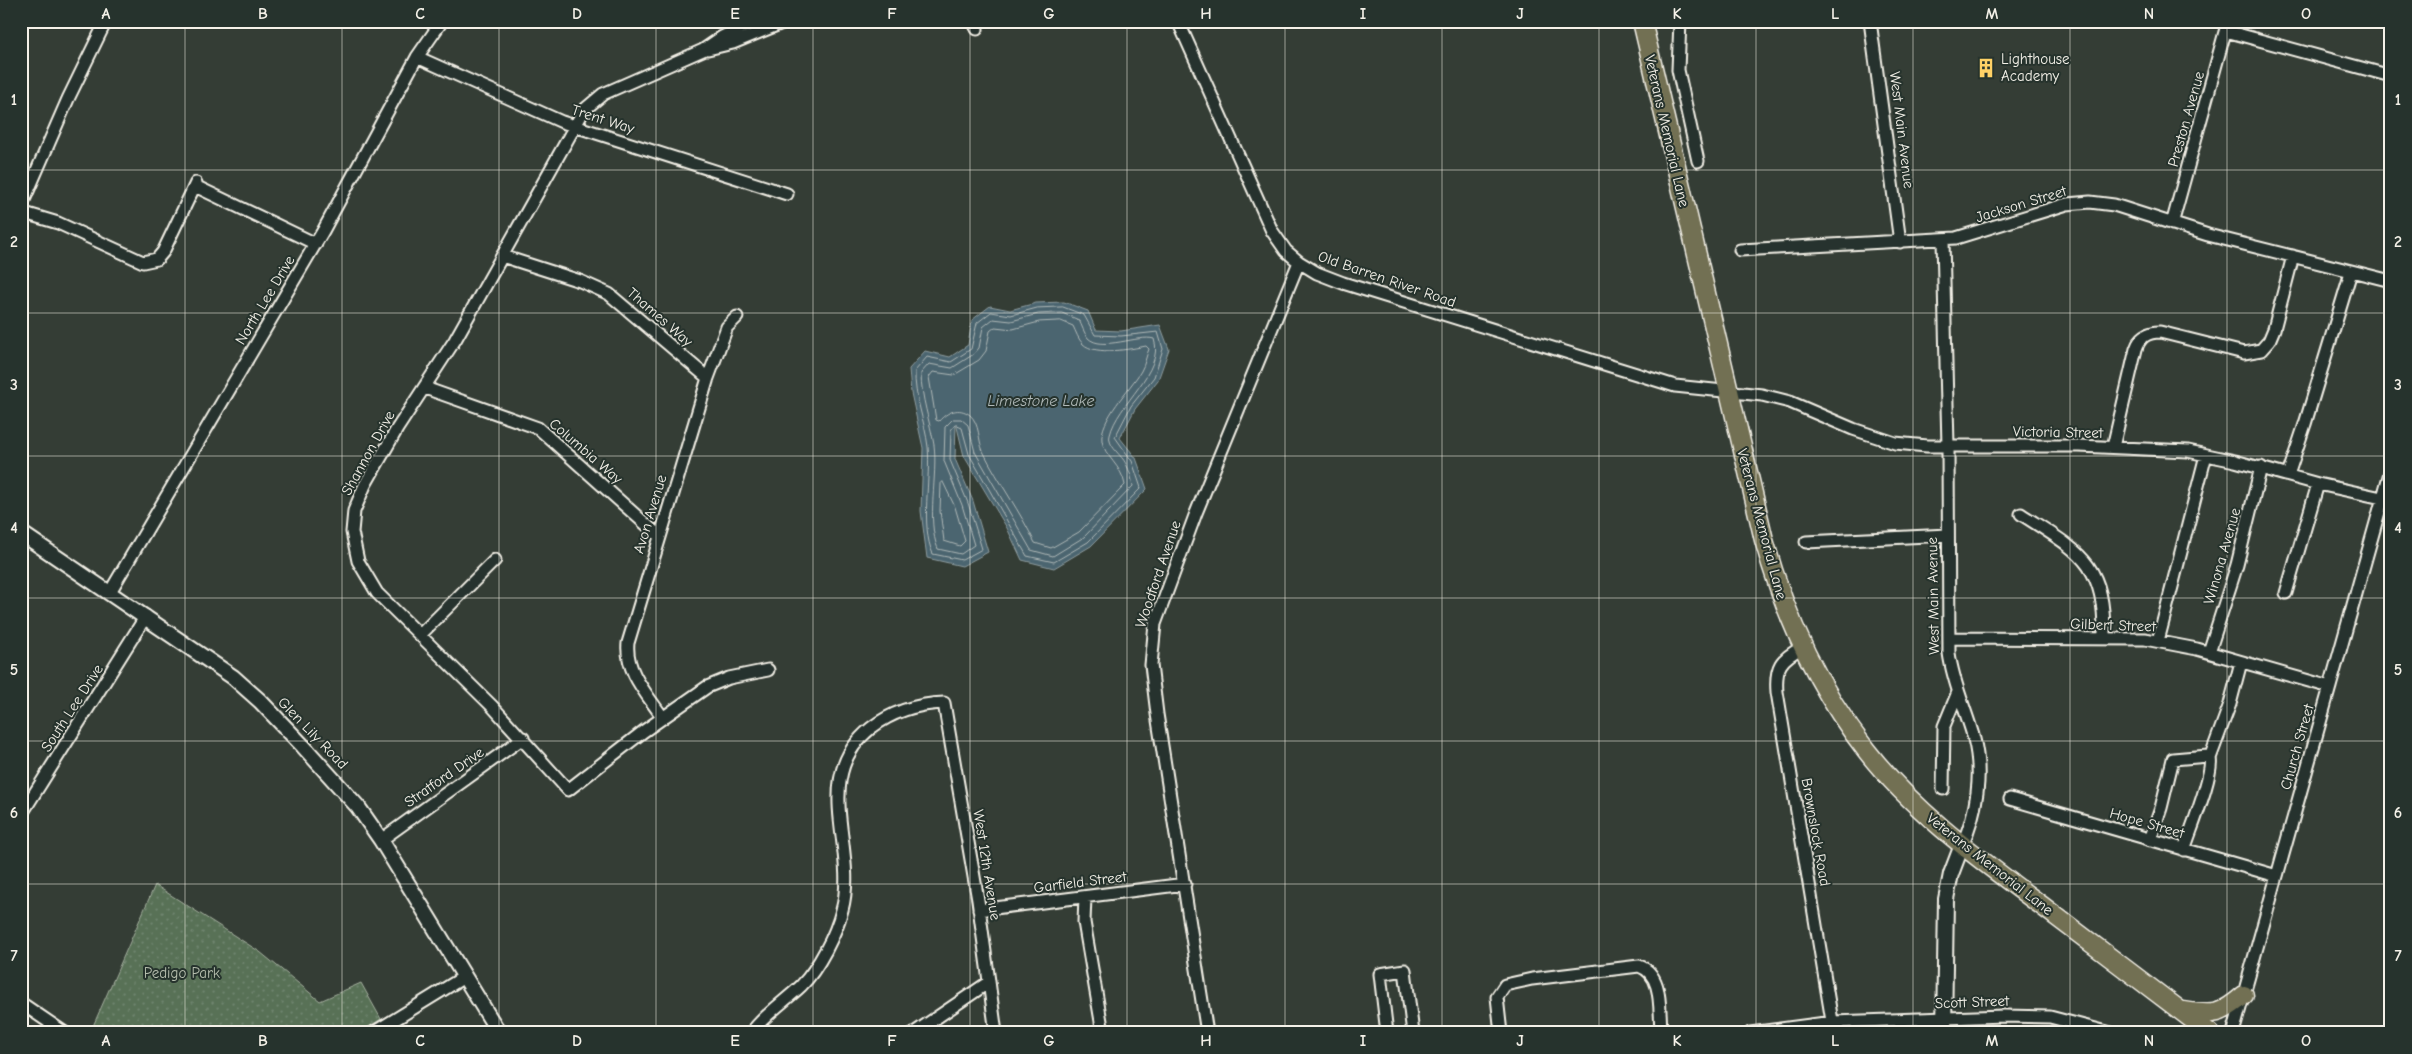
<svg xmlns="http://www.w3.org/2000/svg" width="2412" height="1054" font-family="'Comic Neue',sans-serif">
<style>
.green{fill:url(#green-dots);stroke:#a6b1a0}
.water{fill:#4b6570;stroke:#8f9da0}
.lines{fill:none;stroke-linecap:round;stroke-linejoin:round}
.shore{stroke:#b0b9b8;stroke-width:1}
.minor-casing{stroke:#f4f1e8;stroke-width:15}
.tertiary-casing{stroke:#f4f1e8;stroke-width:18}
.primary-casing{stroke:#f4f1e8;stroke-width:21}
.minor{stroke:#26332d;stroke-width:11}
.tertiary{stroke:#26332d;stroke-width:14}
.primary{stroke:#726f52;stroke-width:18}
.grid{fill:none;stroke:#f4f1e8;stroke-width:1;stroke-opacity:0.55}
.labels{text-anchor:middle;stroke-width:4;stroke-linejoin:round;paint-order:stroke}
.poi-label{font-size:15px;fill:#f4f1e8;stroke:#26332d;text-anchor:start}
.street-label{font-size:15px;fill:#f4f1e8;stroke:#26332d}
.park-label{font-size:15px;fill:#b6beae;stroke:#26332d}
.water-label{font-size:16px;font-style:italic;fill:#b0b9b8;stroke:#26332d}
.neatline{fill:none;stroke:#f4f1e8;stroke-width:2}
.grid-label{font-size:16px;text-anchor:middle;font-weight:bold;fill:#f4f1e8}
</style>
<defs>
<pattern id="green-dots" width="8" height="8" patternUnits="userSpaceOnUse" patternTransform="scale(1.25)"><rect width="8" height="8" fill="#587157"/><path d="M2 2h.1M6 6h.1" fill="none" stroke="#71866f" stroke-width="1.8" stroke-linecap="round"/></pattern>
</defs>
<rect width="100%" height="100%" fill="#343d35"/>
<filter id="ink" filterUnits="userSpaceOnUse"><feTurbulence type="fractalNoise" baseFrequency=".02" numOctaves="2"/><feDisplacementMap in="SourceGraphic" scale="10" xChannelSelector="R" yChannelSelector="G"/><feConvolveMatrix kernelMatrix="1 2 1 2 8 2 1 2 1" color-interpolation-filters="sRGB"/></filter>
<g filter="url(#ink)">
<path class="green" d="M 155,885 L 260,952 L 320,1001 L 361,983 L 381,1019 L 359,1033 L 90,1033 Z"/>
<path class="water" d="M 1064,302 L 1088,311 L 1096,330 L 1121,331 L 1160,325 L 1169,349 L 1158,380 L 1135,409 L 1120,438 L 1136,458 L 1147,489 L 1091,546 L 1054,568 L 1022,560 L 1007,528 L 964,456 L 956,423 L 955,459 L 973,501 L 988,552 L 962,566 L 927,558 L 921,511 L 923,448 L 911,393 L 909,369 L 925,351 L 950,357 L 968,345 L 972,320 L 990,306 L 1010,310 L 1036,303 Z"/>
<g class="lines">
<path class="shore" d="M 1063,307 L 1084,315 L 1095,335 L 1121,336 L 1158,332 L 1163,349 L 1154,377 L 1131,406 L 1115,437 L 1132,461 L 1141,488 L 1088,542 L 1054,562 L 1027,556 L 969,454 L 962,428 L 955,425 L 951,430 L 950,460 L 968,503 L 982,549 L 962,560 L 933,554 C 920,526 931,478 928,447 C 925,421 914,397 915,371 L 927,357 L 951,362 L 971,349 L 977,323 L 991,312 L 1011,315 L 1037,308 Z
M 1062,313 L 1079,320 C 1082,326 1084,333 1088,338 C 1102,352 1139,334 1154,339 C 1165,371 1117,404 1110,435 C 1107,446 1122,455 1126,464 C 1130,471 1132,480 1133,486 L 1084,537 L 1053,556 L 1031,550 L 975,452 L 968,425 L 961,419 L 953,419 L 945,427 L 944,461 L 962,505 L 974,545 L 961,554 L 938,549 C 926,520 938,476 934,445 C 930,421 921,398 921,373 L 929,364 L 952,368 L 974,354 L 979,348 L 983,327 L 993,319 L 1011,321 L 1038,314 Z
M 1061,321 L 1073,326 C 1076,332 1078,339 1083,344 C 1096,356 1131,349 1146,346 L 1149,349 C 1146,356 1145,364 1141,371 C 1131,388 1099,420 1102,441 C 1104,456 1122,466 1125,485 L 1079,532 L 1051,548 L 1035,543 C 1020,511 999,483 983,451 C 978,440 980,424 970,415 C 959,406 947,412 939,421 L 936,420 L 929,377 L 933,372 L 954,375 L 979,360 L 986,351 L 990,331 L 995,327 L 1013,329 L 1039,322 Z
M 943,482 L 955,507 L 965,541 L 960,546 L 944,541 L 940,511 L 941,484 Z"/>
<defs>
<path id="minor" d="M 755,21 L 722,37 L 703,50 L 603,94 L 584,110 L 455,340 L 397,429 L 365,485 L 354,511 L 352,532 L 358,561 L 377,593 L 492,706 L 568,790 L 644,731 L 707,687 L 729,678 L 768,670
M 973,21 L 977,29
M 1178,21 L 1272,231 L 1286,251 L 1299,262 L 1317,273 L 1343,283 L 1675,386 L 1762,395 L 1790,402 L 1853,429 L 1895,443 L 1927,446 L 2079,446 L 2188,451 L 2235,461 L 2318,484 L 2391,500
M 1680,21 L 1678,70 L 1698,161
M 1870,21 L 1900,242
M 2226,31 L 2391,76
M 708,49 L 733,43 L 787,21
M 417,57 L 562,122 L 787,194
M 195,186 L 316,244
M 21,207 L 68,99 L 106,21
M 21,212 L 58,223 L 143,262 L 157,259 L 163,252 L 196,183
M 2172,224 L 2228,21
M 1943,240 L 1948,446 L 1949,653 C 1953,683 1966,710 1974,739 C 1983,774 1977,812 1962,845
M 1740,250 L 1956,238 L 2067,204 L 2090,202 L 2114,205 L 2208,235 L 2391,281
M 502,256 L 580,281 L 609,294 L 708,378
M 425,388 L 538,428 L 659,536
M 2113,447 L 2136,349 C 2140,337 2147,332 2160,332 L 2244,353 L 2261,350 L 2269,341 L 2274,329 L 2293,256
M 2288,475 L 2305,424 L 2351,272
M 2021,514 C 2079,552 2105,561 2104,637
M 1806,542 L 1948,535
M 110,592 L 323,231 L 417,57 L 442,21
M 2286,593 L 2318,484
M 420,635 L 495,560
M 1949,638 L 2145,639 L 2197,649 L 2330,687
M 2158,641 L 2206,455
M 1803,647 C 1780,659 1775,667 1777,692 L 1834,1033
M 2209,652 L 2237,565 L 2261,467
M 663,718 C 648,695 625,672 628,643 L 708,378 L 727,327 L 737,317
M 1943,789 L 1944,726 L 1958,692
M 2010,799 L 2277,876
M 21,815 L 146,616
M 381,840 L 523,738
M 2150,840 L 2161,808 L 2173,759 L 2208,756 L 2210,758
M 2184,850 C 2190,831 2214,774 2210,758 L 2230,704 L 2241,662
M 1085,897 L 1084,922 L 1103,1033
M 979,910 L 1185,884
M 21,1003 L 65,1033
M 373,1033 L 464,977
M 751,1033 C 764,1015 784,1002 801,986 C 818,969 836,934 842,910 C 859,848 809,778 871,728 C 893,711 917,704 944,703 L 978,900 L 996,1033
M 914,1033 L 989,982
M 1207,1033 L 1157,714 L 1151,665 L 1155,624 L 1196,513 L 1299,262
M 1387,1033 L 1380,974 L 1405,970 L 1413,1033
M 1501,1033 L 1497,997 L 1505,985 L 1532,979 L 1639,966 C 1663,974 1659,1008 1661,1029
M 1654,1033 L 1661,1029 L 1673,1033
M 1750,1033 L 1833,1022 L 2004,1016 L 2050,1017 L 2111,1033
M 2233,1033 L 2391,469"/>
<path id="tertiary" d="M 21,533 L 233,677 L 260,701 L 303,746 L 358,807 L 381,840 L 499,1033
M 1944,1033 L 1946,899 L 1951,874 L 1962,845"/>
<path id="primary" d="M 1642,21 L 1764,540 C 1785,616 1817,687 1866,750 C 1914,812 1978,858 2041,905 C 2097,948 2154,990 2210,1033
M 2184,1011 C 2214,1016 2221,1015 2244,995"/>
</defs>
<use href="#minor" class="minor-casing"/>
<use href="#tertiary" class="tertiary-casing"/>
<use href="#primary" class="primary-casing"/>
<use href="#minor" class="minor"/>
<use href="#tertiary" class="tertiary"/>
<use href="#primary" class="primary"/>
</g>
</g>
<path class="grid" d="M 185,21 L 185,1033M 342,21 L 342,1033M 499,21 L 499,1033M 656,21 L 656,1033M 813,21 L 813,1033M 970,21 L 970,1033M 1127,21 L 1127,1033M 1285,21 L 1285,1033M 1442,21 L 1442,1033M 1599,21 L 1599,1033M 1756,21 L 1756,1033M 1913,21 L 1913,1033M 2070,21 L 2070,1033M 2227,21 L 2227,1033M 21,170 L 2391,170M 21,313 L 2391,313M 21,456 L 2391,456M 21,598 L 2391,598M 21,741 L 2391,741M 21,884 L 2391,884"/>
<defs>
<symbol id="building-bare" viewBox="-9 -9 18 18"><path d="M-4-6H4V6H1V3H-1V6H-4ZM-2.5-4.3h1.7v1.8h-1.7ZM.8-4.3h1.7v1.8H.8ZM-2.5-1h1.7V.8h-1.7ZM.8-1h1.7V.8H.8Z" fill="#ffd166" stroke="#26332d" stroke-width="2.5" paint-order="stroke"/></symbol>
</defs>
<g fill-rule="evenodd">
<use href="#building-bare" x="1972" y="54" width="28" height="28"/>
</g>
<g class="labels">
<g class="poi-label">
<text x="2001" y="64">Lighthouse<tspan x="2001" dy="17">Academy</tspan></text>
</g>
<g class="street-label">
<text transform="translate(603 119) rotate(18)" y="5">Trent Way</text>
<text transform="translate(2186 119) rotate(-74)" y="5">Preston Avenue</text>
<text transform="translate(1902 130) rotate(83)" y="5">West Main Avenue</text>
<text transform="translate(1667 131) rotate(77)" y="5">Veterans Memorial Lane</text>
<text transform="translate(2021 204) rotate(-17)" y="5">Jackson Street</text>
<text transform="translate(1387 279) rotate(19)" y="5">Old Barren River Road</text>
<text transform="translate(265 300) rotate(-59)" y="5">North Lee Drive</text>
<text transform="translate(660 317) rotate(41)" y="5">Thames Way</text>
<text transform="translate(2058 432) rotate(1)" y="5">Victoria Street</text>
<text transform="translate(586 451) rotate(41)" y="5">Columbia Way</text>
<text transform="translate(368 453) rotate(-61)" y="5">Shannon Drive</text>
<text transform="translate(650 514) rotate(-73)" y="5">Avon Avenue</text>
<text transform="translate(1762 524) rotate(75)" y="5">Veterans Memorial Lane</text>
<text transform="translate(2222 556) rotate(-74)" y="5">Winona Avenue</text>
<text transform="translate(1158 574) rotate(-71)" y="5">Woodford Avenue</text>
<text transform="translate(1933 596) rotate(-91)" y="5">West Main Avenue</text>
<text transform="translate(2113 625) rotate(2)" y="5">Gilbert Street</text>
<text transform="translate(72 708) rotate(-57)" y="5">South Lee Drive</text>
<text transform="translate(313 733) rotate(46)" y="5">Glen Lily Road</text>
<text transform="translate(2297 747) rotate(-74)" y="5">Church Street</text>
<text transform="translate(444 777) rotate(-35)" y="5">Stratford Drive</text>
<text transform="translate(2147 823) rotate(16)" y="5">Hope Street</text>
<text transform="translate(1816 832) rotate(80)" y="5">Brownslock Road</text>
<text transform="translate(1990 864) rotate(38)" y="5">Veterans Memorial Lane</text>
<text transform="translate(987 865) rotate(81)" y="5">West 12th Avenue</text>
<text transform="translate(1080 882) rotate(-7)" y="5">Garfield Street</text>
<text transform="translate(1972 1002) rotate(-2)" y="5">Scott Street</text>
</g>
<g class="park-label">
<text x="182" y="978">Pedigo Park</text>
</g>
<g class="water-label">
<text x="1041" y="406">Limestone Lake</text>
</g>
</g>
<rect width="2412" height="1054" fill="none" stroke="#26332d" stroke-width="55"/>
<rect x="28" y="28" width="2356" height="998" class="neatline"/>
<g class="grid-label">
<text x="106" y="19">A</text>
<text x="263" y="19">B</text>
<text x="420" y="19">C</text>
<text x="577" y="19">D</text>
<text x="735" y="19">E</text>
<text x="892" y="19">F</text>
<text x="1049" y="19">G</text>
<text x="1206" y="19">H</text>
<text x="1363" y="19">I</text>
<text x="1520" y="19">J</text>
<text x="1677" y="19">K</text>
<text x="1835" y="19">L</text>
<text x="1992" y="19">M</text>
<text x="2149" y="19">N</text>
<text x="2306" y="19">O</text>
<text x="14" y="105">1</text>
<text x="2398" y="105">1</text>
<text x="14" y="247">2</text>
<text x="2398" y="247">2</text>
<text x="14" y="390">3</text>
<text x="2398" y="390">3</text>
<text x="14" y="533">4</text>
<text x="2398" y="533">4</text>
<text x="14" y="675">5</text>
<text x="2398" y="675">5</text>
<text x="14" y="818">6</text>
<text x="2398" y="818">6</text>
<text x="14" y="961">7</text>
<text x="2398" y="961">7</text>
<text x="106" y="1046">A</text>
<text x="263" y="1046">B</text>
<text x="420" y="1046">C</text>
<text x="577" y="1046">D</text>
<text x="735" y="1046">E</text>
<text x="892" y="1046">F</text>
<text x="1049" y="1046">G</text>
<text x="1206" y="1046">H</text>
<text x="1363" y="1046">I</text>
<text x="1520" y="1046">J</text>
<text x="1677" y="1046">K</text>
<text x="1835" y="1046">L</text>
<text x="1992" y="1046">M</text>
<text x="2149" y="1046">N</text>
<text x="2306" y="1046">O</text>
</g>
</svg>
